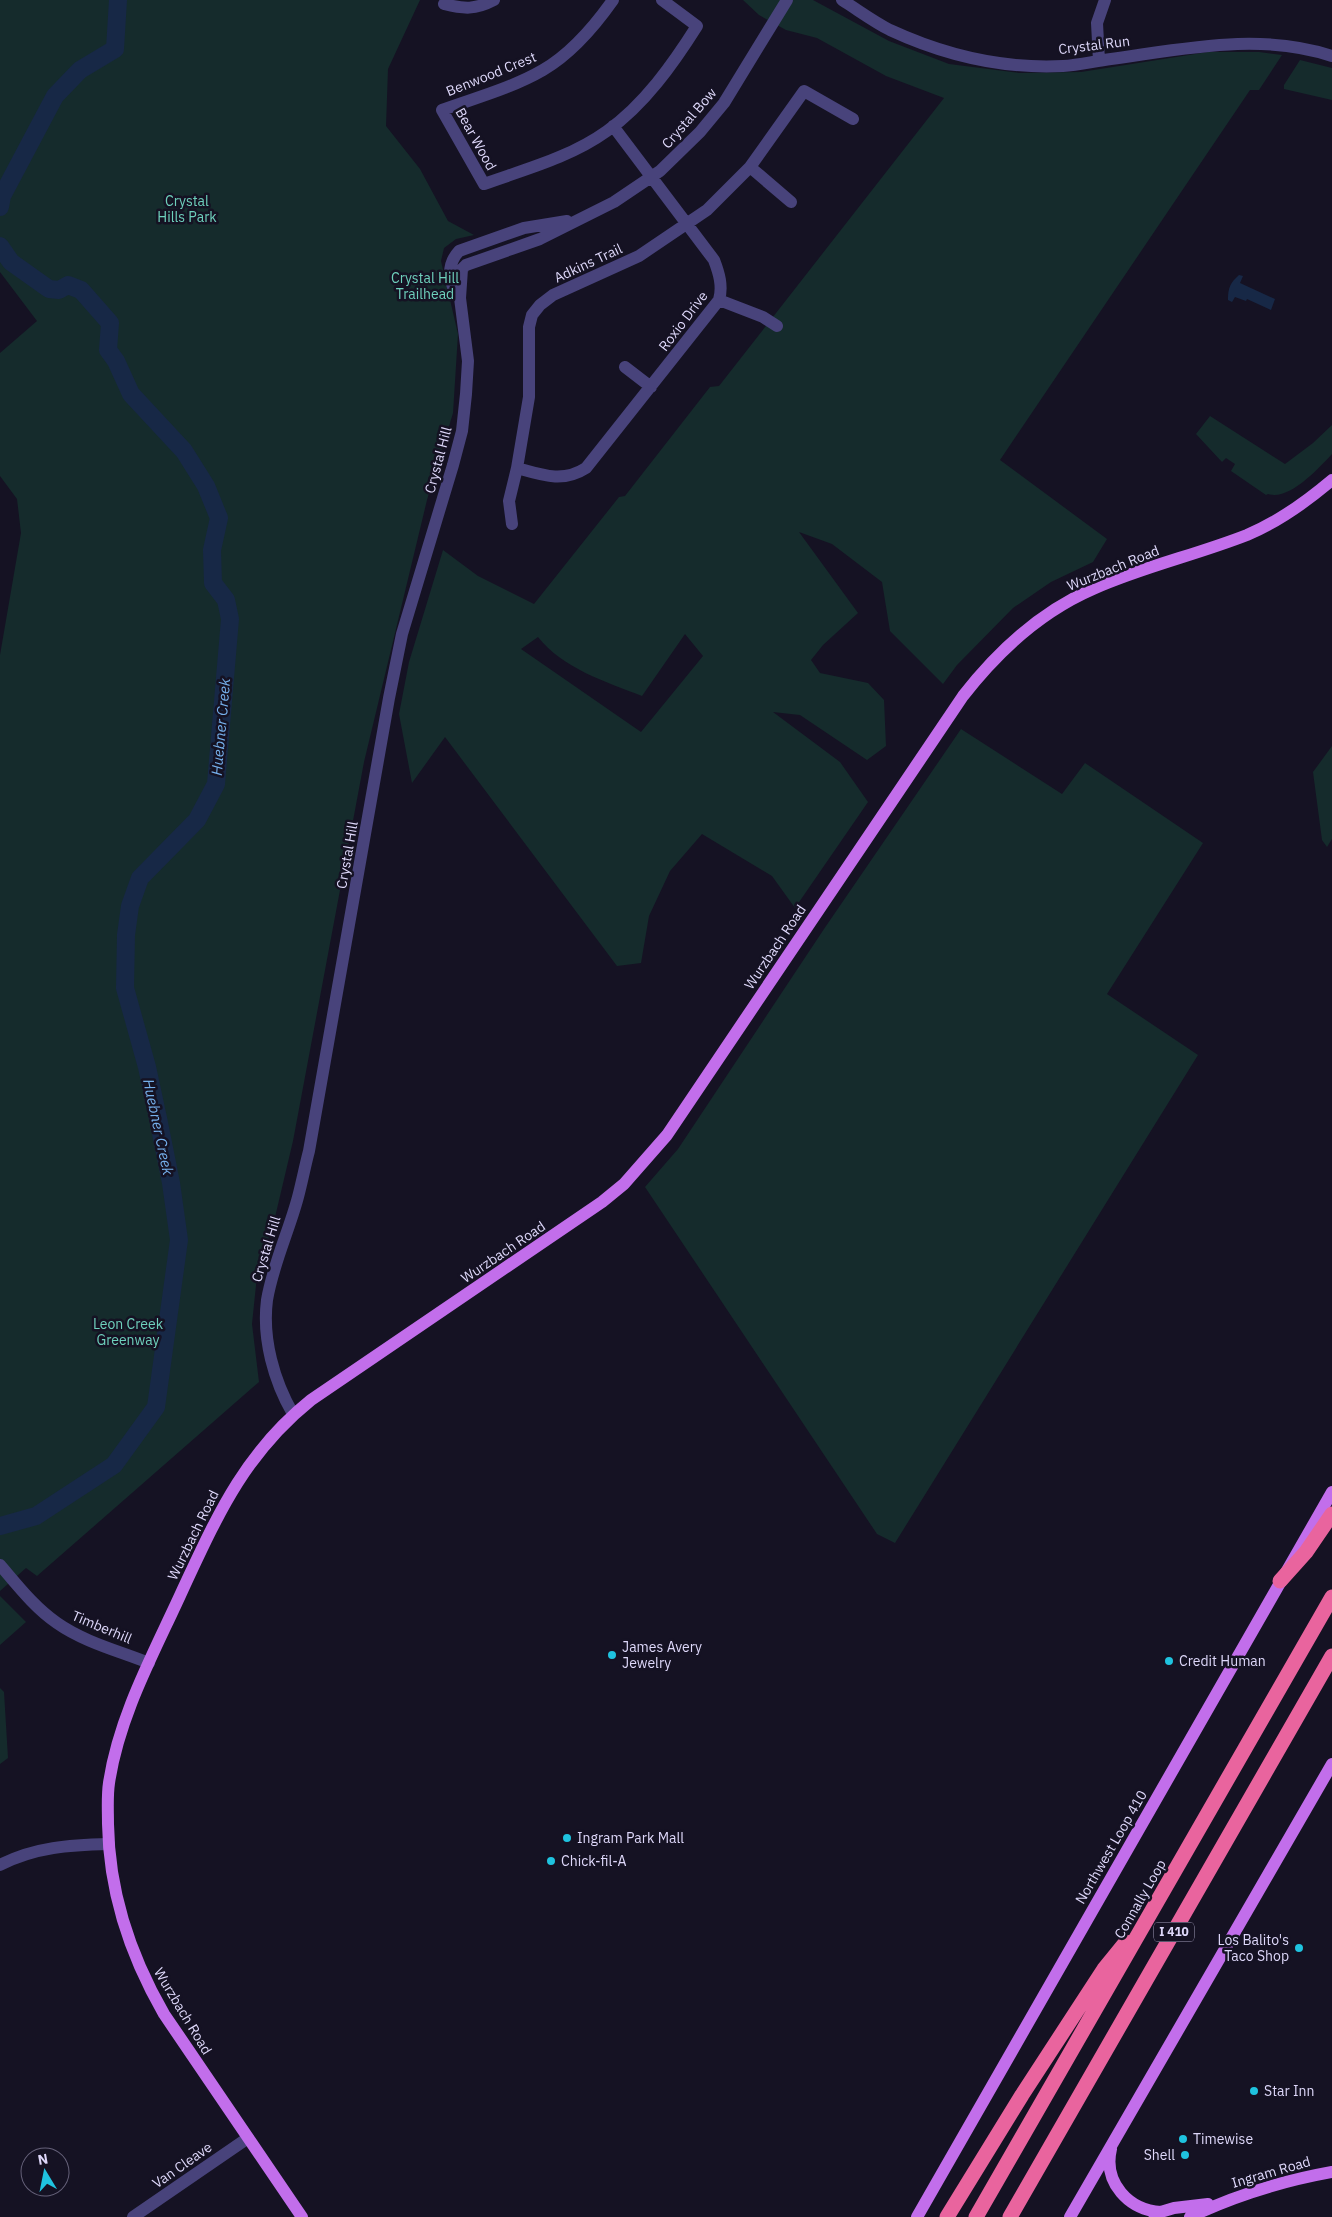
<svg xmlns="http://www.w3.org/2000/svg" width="1332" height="2217" font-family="'IBM Plex Sans',sans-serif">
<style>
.green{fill:#152b2c;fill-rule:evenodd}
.water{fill:#172846}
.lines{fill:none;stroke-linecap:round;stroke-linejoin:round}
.river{stroke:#172846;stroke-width:18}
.minor{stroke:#48437b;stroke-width:12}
.major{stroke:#c26eeb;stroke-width:12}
.highway{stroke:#e9649e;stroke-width:15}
.poi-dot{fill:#1fc3df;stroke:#151223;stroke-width:2}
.labels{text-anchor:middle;stroke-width:5;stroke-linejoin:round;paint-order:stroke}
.shield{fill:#151223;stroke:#a29dba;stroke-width:1}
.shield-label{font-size:12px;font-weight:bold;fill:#ded8fa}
.street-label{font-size:14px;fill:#ded8fa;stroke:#151223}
.park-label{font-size:14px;fill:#6ed0bc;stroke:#151223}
.poi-label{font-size:14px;fill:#ded8fa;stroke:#151223;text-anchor:start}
.water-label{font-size:15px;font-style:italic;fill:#75afeb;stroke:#151223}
</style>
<rect width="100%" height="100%" fill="#151223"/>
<path class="green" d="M 0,0 L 420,0 L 388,69 L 386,126 L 420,169 L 448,221 L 474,235 L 456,239 L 444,248 L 441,261 L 458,334 L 453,413 L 427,500 L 364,762 L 293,1141 L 272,1230 L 258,1266 L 252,1324 L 259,1382 L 37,1576 L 26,1568 L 0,1591 L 0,655 L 21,533 L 17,499 L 0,476 L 0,353 L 37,321 L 0,272 Z
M 743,0 L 813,0 L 889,41 L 949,64 L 1019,73 L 1081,72 L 1208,52 L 1259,52 L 1282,55 L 1259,90 L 1250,90 L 1000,460 L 1107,539 L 1093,562 L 1051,582 L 1013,608 L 957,665 L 943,684 L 890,631 L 882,582 L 832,544 L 799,532 L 858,613 L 823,645 L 811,660 L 820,673 L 868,683 L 884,700 L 886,746 L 867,760 L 800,715 L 773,712 L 840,762 L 868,802 L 795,908 L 772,876 L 702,834 L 670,871 L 649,916 L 641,963 L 617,966 L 445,737 L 412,783 L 399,714 L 409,662 L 443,550 L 478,576 L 534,604 L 619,497 L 625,496 L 710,387 L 719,386 L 944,98 L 886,76 L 817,38 L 786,30 L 759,15 ZM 685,634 L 703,656 L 641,732 L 521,649 L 538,637 C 562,668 606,682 642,696 Z
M 1300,60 L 1332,68 L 1332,100 L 1284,89 L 1284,85 Z
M 1210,416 L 1285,464 L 1313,443 L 1332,425 L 1332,454 C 1318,469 1289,501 1268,494 L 1266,495 L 1231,471 L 1235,464 L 1226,458 L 1222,462 L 1196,434 Z
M 961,729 L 1062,794 L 1085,763 L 1203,843 L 1107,994 L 1198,1055 L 895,1543 L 877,1534 L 645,1187 L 678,1149 L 824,929 Z
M 1332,746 L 1332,839 L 1327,847 L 1322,840 L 1313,772 Z
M 0,1596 L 26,1622 L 0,1645 Z
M 0,1688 L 4,1692 L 8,1758 L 0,1764 Z"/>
<path class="water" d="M 1239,275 L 1243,276 L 1240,283 L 1275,299 L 1271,310 L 1247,299 L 1246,301 L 1235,297 L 1232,302 L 1228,300 C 1228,288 1230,283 1239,275 Z"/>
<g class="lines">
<path class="river" d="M 0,207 L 2,196 L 55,96 L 80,70 L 115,49 L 118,0
M 0,246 L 11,262 L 49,289 L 59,290 L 68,285 L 81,290 L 110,323 L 108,350 L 116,361 L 131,394 L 184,451 L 206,486 L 219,518 L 212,550 L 213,583 L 226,600 L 230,619 L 216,784 L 197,820 L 140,878 L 130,906 L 126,935 L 125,988 L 147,1067 L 159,1123 L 171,1183 L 179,1240 L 156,1407 L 114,1465 L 36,1516 L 0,1526"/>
<path class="minor" d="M 613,0 C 594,27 572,53 543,70 C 512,88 475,98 442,110 L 484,184 C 526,169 571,157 607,131 C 644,105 673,64 697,26 L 662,0
M 842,0 C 858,10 874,22 890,30 C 944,55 1003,69 1063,66 C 1079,65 1095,61 1111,59 C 1184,49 1260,32 1332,56
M 444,4 C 464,9 475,10 494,0
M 1099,61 L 1097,23 L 1105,0
M 750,167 L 791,202
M 460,298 C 448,284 446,265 459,251 L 524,228 L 567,221
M 719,300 L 763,317 L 777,326
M 625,367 L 651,387
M 517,468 C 542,475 563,483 586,468 L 719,300 C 723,286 719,273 714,260 L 613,126
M 512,524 L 509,501 L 517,468 L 529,397 L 529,327 L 532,315 L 540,305 L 553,295 L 639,256 L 707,210 L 750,167 L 804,91 L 853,119
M 293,1414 C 274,1381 262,1339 267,1300 C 273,1264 289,1231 298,1197 C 302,1182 305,1166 309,1151 L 389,698 L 402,634 L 453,465 L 462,431 L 466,394 L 468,361 L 460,298 L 462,269 L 466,265 L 540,239 L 614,202 L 660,171 L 700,132 L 724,103 L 787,0
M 0,1565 C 18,1586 35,1608 57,1623 C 84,1642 119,1651 149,1663
M 0,1865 C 35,1847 70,1845 109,1844
M 133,2217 L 248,2138"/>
<path class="major" d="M 1111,2149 C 1103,2183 1129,2210 1161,2212
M 1154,2214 L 1174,2208 L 1208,2204
M 302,2217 L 164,2014 C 130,1955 109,1893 108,1824 C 108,1811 107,1796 109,1783 C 119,1715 155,1651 183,1589 C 218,1514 245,1453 311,1400 L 602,1202 L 624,1184 L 667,1135 L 963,696 C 998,651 1040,612 1093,589 C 1142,567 1196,555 1247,535 C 1278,522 1306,502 1332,480
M 917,2217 L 1332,1492
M 1070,2217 L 1332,1764
M 1190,2217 C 1236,2195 1282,2181 1332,2172"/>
<path class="highway" d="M 1280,1581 L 1306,1552 L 1332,1514
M 947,2217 L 1022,2095 L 1104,1969 L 1126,1942
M 976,2217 L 1332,1597
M 1010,2217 L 1332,1656"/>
</g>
<g class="poi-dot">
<circle cx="612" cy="1655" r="5"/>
<circle cx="1169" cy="1661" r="5"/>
<circle cx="567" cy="1838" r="5"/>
<circle cx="551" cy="1861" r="5"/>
<circle cx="1299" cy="1948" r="5"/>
<circle cx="1254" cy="2091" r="5"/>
<circle cx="1183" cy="2139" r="5"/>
<circle cx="1185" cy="2155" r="5"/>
</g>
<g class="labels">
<rect class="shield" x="1154" y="1922.5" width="40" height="19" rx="4"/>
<g class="shield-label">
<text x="1174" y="1936">I 410</text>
</g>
<g class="street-label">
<text transform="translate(1094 45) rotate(-7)" y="5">Crystal Run</text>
<text transform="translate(491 74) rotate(-22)" y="5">Benwood Crest</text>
<text transform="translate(689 118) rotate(-49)" y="5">Crystal Bow</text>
<text transform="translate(476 139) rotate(61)" y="5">Bear Wood</text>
<text transform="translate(588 263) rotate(-25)" y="5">Adkins Trail</text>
<text transform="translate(683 321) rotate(-53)" y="5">Roxio Drive</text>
<text transform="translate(438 460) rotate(-75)" y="5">Crystal Hill</text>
<text transform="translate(1113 568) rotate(-22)" y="5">Wurzbach Road</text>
<text transform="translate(347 855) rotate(-80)" y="5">Crystal Hill</text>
<text transform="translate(775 947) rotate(-56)" y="5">Wurzbach Road</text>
<text transform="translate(266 1249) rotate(-73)" y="5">Crystal Hill</text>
<text transform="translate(503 1252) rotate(-34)" y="5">Wurzbach Road</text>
<text transform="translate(193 1535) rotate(-64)" y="5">Wurzbach Road</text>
<text transform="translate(102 1627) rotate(23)" y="5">Timberhill</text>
<text transform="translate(1111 1847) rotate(-60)" y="5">Northwest Loop 410</text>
<text transform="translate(1140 1899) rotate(-60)" y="5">Connally Loop</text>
<text transform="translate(183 2011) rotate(59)" y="5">Wurzbach Road</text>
<text transform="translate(182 2165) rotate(-35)" y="5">Van Cleave</text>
<text transform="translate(1271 2172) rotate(-16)" y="5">Ingram Road</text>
</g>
<g class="park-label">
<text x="187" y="206">Crystal<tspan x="187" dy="16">Hills Park</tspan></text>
<text x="425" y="283">Crystal Hill<tspan x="425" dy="16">Trailhead</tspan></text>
<text x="128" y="1329">Leon Creek<tspan x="128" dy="16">Greenway</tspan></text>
</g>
<g class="poi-label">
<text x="622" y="1652">James Avery<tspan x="622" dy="16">Jewelry</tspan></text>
<text x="1179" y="1666">Credit Human</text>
<text x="577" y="1843">Ingram Park Mall</text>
<text x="561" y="1866">Chick-fil-A</text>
<text x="1289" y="1945" text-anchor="end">Los Balito's<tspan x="1289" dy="16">Taco Shop</tspan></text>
<text x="1264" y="2096">Star Inn</text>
<text x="1193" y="2144">Timewise</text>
<text x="1175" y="2160" text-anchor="end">Shell</text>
</g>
<g class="water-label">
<text transform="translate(221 727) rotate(-85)" y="5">Huebner Creek</text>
<text transform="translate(158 1127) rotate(78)" y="5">Huebner Creek</text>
</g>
</g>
<g transform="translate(45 2172) rotate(350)"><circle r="24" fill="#151223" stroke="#656179"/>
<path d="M0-4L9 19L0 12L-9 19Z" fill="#1fc3df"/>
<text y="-8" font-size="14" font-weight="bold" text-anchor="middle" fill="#ded8fa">N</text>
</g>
</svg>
